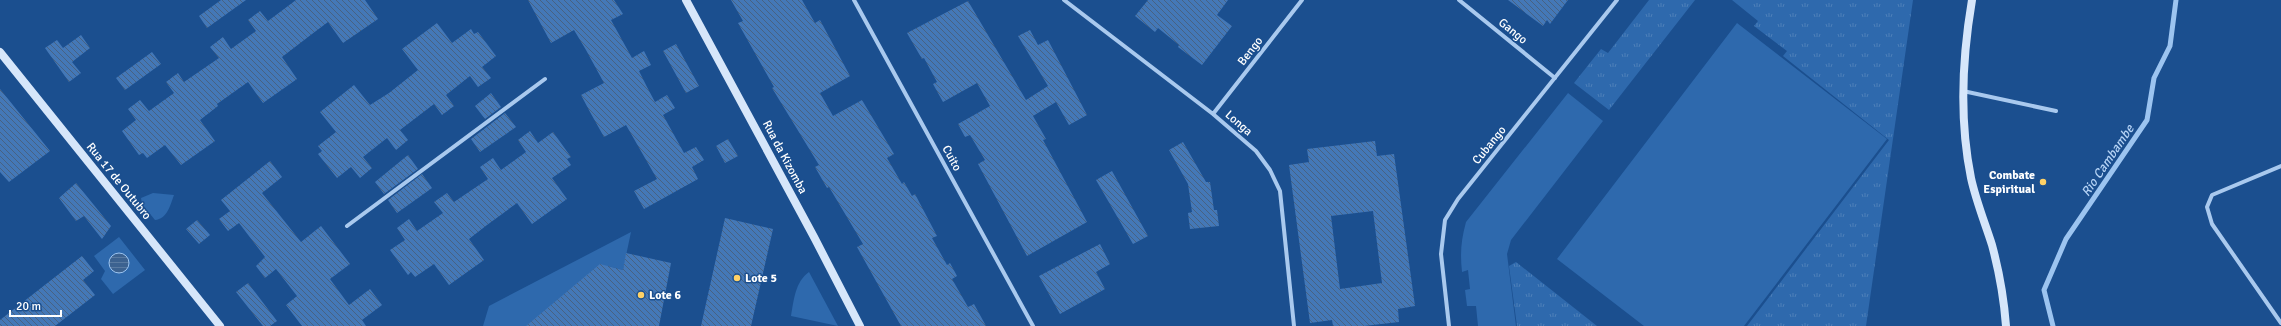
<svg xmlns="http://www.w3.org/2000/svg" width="2281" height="326" font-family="Signika,sans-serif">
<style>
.green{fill:#2e69ad}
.park{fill:url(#park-tufts)}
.water{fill:url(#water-rules);stroke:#9cc4f0}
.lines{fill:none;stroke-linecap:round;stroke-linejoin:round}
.stream{stroke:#9cc4f0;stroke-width:5}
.building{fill:url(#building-back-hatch);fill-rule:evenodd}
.street{stroke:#a9c9ee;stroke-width:4}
.secondary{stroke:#d6e6fa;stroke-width:8}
.poi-dot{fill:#ffd166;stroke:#1b4f8f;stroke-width:1.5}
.labels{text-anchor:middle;stroke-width:3;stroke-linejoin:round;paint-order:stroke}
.street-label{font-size:12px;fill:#fff;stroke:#1b4f8f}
.poi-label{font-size:12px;font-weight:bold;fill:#fff;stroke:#1b4f8f;text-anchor:start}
.water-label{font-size:13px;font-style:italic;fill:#b5d3f5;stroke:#1b4f8f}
</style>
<defs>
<pattern id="park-tufts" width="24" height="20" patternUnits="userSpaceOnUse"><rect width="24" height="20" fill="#2e69ad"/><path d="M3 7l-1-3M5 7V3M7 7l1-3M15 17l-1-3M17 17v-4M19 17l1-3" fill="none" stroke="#4d80b9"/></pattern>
<pattern id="water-rules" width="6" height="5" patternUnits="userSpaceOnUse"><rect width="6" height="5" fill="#3c6290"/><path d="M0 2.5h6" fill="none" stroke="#597aa1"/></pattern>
<pattern id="building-back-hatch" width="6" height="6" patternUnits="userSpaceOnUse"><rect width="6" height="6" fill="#4478b7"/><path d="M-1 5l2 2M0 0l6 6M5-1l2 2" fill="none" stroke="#486282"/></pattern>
</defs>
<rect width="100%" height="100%" fill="#1b4f8f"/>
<path class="green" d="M 1737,23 L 1887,139 L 1744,326 L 1644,326 L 1557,259 Z
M 1568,93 L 1603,121 L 1511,240 L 1507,254 L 1516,326 L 1478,326 L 1476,306 L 1467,306 L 1465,290 L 1470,289 L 1468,270 L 1462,272 C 1460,254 1461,240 1466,222 Z
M 153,193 L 174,195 C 170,206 167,219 155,220 L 142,204 L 141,198 Z
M 631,232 L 623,270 L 608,266 L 586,326 L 483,326 L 489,306 Z
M 119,237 L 145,270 L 113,294 L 101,279 L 105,271 L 94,256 Z
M 809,272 L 838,326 L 791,316 C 794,300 795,282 809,272 Z"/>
<path class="park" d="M 1649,0 L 1695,0 L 1609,110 L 1574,83 L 1601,49 L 1608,53 Z
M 1732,0 L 1913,0 L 1866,326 L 1747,326 L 1889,140 L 1783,56 L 1787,51 L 1754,26 L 1758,21 Z
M 1516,262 L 1597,326 L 1517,326 L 1509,266 Z"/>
<path class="water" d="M109 263a10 10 0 1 1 20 0a10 10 0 1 1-20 0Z"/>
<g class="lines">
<path class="stream" d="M 2053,326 L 2044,290 L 2066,239 L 2147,120 L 2154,78 L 2170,46 L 2176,0"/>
</g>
<path class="building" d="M 221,0 L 246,0 L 207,28 L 199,16 Z
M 296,0 L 365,0 L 378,19 L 343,43 L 328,22 L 312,34 L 282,57 L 297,79 L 263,103 L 248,82 L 217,104 L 218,106 L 200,120 L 215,141 L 181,165 L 165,145 L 147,158 L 143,153 L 139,155 L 122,131 L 136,120 L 128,109 L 140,100 L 149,111 L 174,93 L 166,82 L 178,73 L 184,82 L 219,58 L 210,47 L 223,37 L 231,49 L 256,31 L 248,20 L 260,11 L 268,21 Z
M 528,0 L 614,0 L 623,14 L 611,20 L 632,58 L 644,51 L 651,65 L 639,71 L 647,87 L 655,102 L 667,95 L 675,108 L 663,115 L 684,153 L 696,147 L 704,160 L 692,167 L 698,179 L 644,209 L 634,191 L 657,179 L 626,125 L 604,137 L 590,112 L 581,95 L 604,83 L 586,50 L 574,30 L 551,43 Z
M 731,0 L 802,0 L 815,23 L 820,20 L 850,76 L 820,93 L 833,116 L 862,100 L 894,154 L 887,158 L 902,184 L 904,182 L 912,196 L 915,194 L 937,236 L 932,238 L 947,265 L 950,263 L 957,276 L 952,279 L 968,307 L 974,304 L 986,326 L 901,326 L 857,247 L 863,244 L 829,187 L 827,188 L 815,167 L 819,165 L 772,88 L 774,87 L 738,23 L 743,21 Z
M 1148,0 L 1228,0 L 1217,15 L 1232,26 L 1202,65 L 1178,47 L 1179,45 L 1158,28 L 1155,32 L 1135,16 Z
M 1508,0 L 1568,0 L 1550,24 L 1547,20 L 1543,26 Z
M 968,1 L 1026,100 L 1048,86 L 1018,36 L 1030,30 L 1038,45 L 1048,40 L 1087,115 L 1069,125 L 1056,102 L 1033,116 L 1046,139 L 1043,140 L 1087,222 L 1027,256 L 978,164 L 985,160 L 970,135 L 965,137 L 958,124 L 990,106 L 977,83 L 943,102 L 933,84 L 937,82 L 924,58 L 922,59 L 907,33 Z
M 437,23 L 452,43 L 471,29 L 474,34 L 478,32 L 496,56 L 482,67 L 491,78 L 478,87 L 470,76 L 446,95 L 454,106 L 442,115 L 434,104 L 400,130 L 408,140 L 396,150 L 387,138 L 363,157 L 372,168 L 360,178 L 351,167 L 337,178 L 318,154 L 322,151 L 318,146 L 336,132 L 320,112 L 354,85 L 370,105 L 389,93 L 418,70 L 402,49 Z
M 81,35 L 90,48 L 72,62 L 81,73 L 69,82 L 45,48 L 57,40 L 63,48 Z
M 676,44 L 699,86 L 686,93 L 663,51 Z
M 152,52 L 161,64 L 125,90 L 116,78 Z
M 0,89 L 50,151 L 9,182 L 0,172 Z
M 491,93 L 501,107 L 485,119 L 475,106 Z
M 505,113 L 516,127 L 480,152 L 471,139 Z
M 530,131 L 538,143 L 553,132 L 571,157 L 567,159 L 571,165 L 552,178 L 567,199 L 532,224 L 517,203 L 487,225 L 469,239 L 484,260 L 449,285 L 434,264 L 415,277 L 411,272 L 408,275 L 390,250 L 405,240 L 397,228 L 409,219 L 417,231 L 443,213 L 434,202 L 447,193 L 454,202 L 488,179 L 480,167 L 493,158 L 501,170 L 526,152 L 518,140 Z
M 728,139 L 738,156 L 725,163 L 716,146 Z
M 1375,141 L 1377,156 L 1394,154 L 1415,306 L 1398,309 L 1399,322 L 1364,326 L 1333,326 L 1332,320 L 1310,323 L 1289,165 L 1309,162 L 1307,149 ZM 1373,211 L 1382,283 L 1340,289 L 1331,216 Z
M 1183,142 L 1206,182 L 1210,182 L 1214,210 L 1217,210 L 1219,226 L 1190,229 L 1188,213 L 1192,212 L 1188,184 L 1169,150 Z
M 408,155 L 418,169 L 384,194 L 375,182 Z
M 270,161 L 282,177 L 262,193 L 301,242 L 321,226 L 350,264 L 330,279 L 349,305 L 370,289 L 382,305 L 362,320 L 366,326 L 302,326 L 286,305 L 297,296 L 276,269 L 265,278 L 256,266 L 265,257 L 239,223 L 228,231 L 219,219 L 230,211 L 221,200 Z
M 1112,171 L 1148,236 L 1133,244 L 1096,180 Z
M 422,174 L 432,188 L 397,213 L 388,200 Z
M 76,183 L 111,226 L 102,239 L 84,216 L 76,221 L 59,198 Z
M 725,218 L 773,229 L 751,326 L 701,326 Z
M 197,220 L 210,235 L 199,244 L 186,229 Z
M 1100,244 L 1110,264 L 1096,272 L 1105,289 L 1060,314 L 1039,276 Z
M 626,253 L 671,263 L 659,326 L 526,326 L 600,264 L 623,270 Z
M 82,256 L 94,271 L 83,280 L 95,295 L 55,326 L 0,326 L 0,320 Z
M 248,283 L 277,321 L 270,326 L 263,326 L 236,292 Z"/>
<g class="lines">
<path class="street" d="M 854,0 L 1033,326
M 1064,0 L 1213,114 L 1256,151 L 1270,170 L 1280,191 L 1294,326
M 1459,0 L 1555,78
M 1963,91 L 2056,111
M 1213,114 L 1302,0
M 2281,166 L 2212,195 L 2207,207 L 2212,224 L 2281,323
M 347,226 L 545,79
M 1449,326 L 1441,254 L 1445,220 L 1458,199 L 1617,0"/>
<path class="secondary" d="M 686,0 L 814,237 L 860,326
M 1972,0 C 1962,59 1959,119 1971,178 C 1976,201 1985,223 1992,245 C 1999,271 2004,299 2006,326
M 0,52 L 220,326"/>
</g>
<g class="poi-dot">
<circle cx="2043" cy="182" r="4"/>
<circle cx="737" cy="278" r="4"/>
<circle cx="641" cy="295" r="4"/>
</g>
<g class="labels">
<g class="street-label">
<text transform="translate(1513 31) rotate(39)" y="4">Gango</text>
<text transform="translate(1250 51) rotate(-52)" y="4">Bengo</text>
<text transform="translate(1239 123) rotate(41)" y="4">Longa</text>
<text transform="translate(1489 145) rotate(-51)" y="4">Cubango</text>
<text transform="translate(785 157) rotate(62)" y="4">Rua da Kizomba</text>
<text transform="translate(952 158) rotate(61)" y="4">Cuito</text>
<text transform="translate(119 181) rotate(51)" y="4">Rua 17 de Outubro</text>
</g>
<g class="poi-label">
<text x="2035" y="179" text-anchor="end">Combate<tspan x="2035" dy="14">Espiritual</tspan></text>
<text x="745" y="282">Lote 5</text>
<text x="649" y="299">Lote 6</text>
</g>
<g class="water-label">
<text transform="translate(2107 160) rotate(-56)" y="5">Rio Cambambe</text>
</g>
</g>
<path d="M10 310v6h51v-6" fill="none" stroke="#ffffff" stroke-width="2"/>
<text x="16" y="310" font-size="12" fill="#ffffff" stroke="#1b4f8f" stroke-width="3" paint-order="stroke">20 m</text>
</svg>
